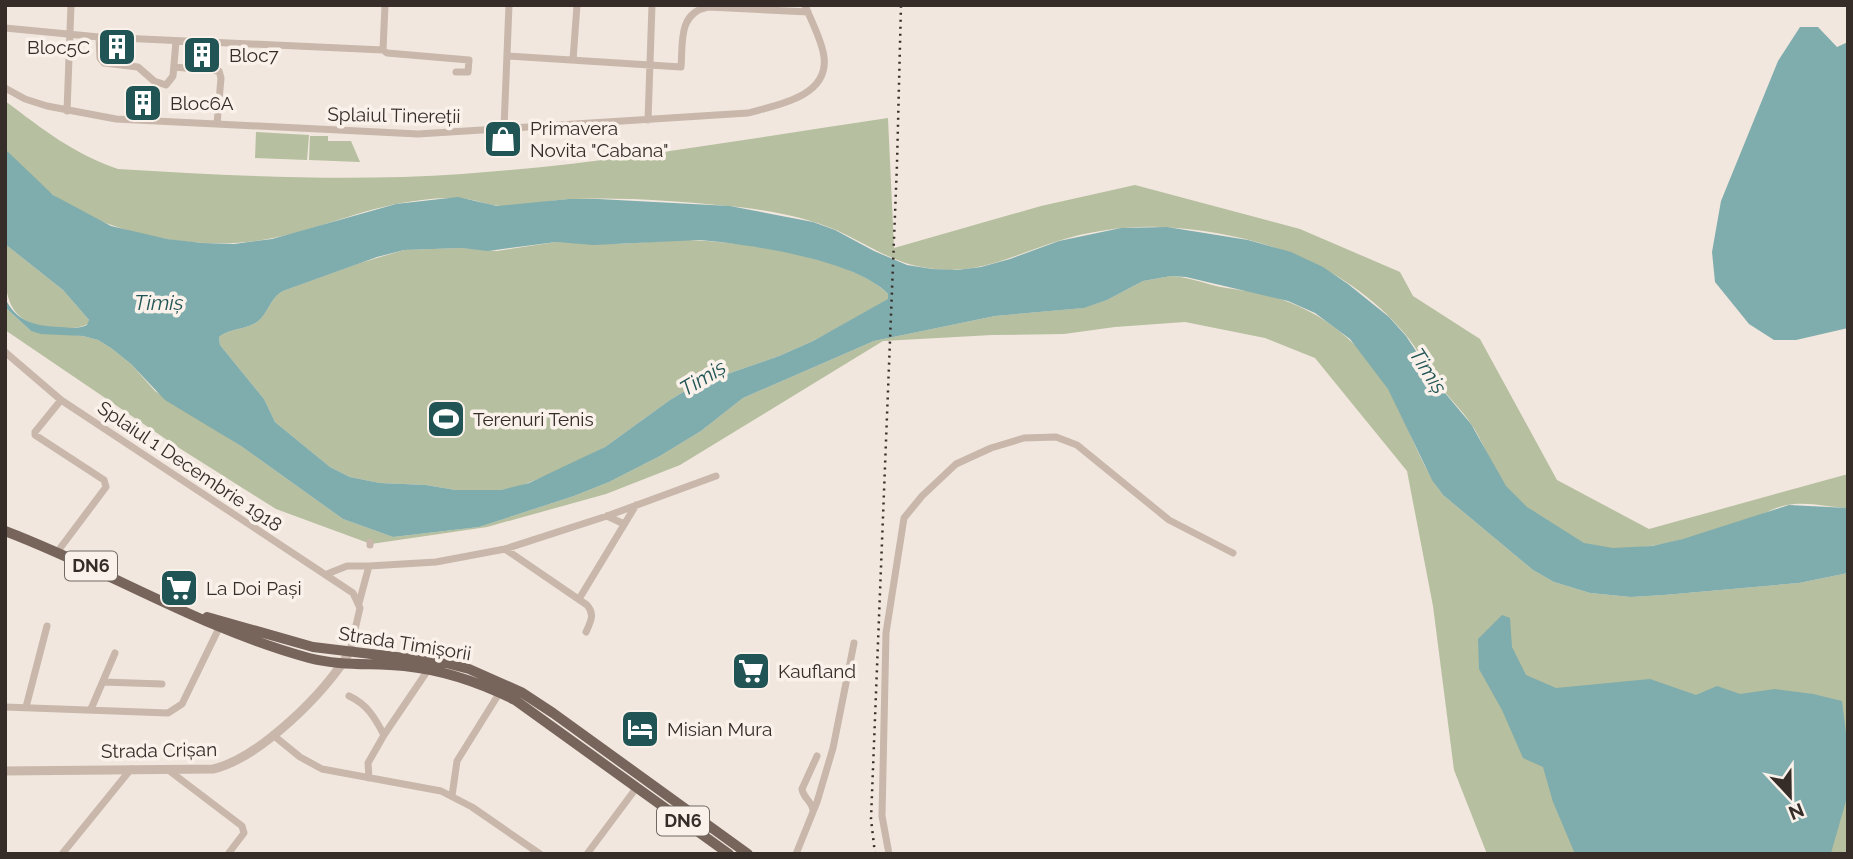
<svg xmlns="http://www.w3.org/2000/svg" width="1853" height="859" font-family="Raleway,sans-serif">
<style>
.green{fill:#b6bf9f}
.water{fill:#7facac;fill-rule:evenodd}
.lines{fill:none;stroke-linecap:round;stroke-linejoin:round}
.minor{stroke:#c8b7aa;stroke-width:7}
.tertiary{stroke:#c8b7aa;stroke-width:9}
.primary{stroke:#77645b;stroke-width:10}
.rail{stroke:#362d29;stroke-width:2.5;stroke-dasharray:2 5;stroke-linecap:butt}
.labels{text-anchor:middle;stroke-width:7;stroke-linejoin:round;paint-order:stroke}
.shield{fill:#f9f1ea;stroke:#706863;stroke-width:2}
.shield-label{font-size:18px;font-weight:bold;fill:#362d29}
.poi-label{font-size:19px;fill:#362d29;stroke:#f9f1ea;text-anchor:start}
.street-label{font-size:19px;fill:#362d29;stroke:#f9f1ea}
.water-label{font-size:21px;font-style:italic;fill:#215455;stroke:#f9f1ea}
</style>
<rect width="100%" height="100%" fill="#f1e7de"/>
<path class="green" d="M 5,101 C 44,130 72,153 118,169 C 233,176 347,182 462,174 C 605,164 747,139 888,118 L 894,248 L 1041,206 L 1135,185 L 1300,229 L 1400,272 L 1413,296 L 1480,339 L 1557,480 L 1649,529 L 1848,474 L 1848,508 C 1828,507 1807,501 1787,505 C 1777,507 1767,512 1758,516 C 1714,531 1634,559 1589,545 C 1561,536 1515,504 1500,478 C 1489,461 1483,441 1471,424 C 1462,410 1449,398 1439,385 C 1427,368 1418,349 1405,334 C 1344,261 1251,231 1159,227 C 1125,226 1090,231 1058,241 C 1022,252 989,270 950,270 C 900,269 879,250 836,230 C 804,216 762,209 727,206 C 676,201 624,197 573,199 C 550,200 526,206 502,206 C 491,206 483,202 472,200 C 457,197 437,198 422,200 C 371,205 323,228 273,238 C 204,253 105,236 49,192 C 33,179 19,164 5,149 Z
M 256,132 L 309,135 L 307,160 L 255,158 Z
M 310,136 L 328,136 L 328,141 L 351,141 L 360,162 L 309,160 Z
M 680,240 C 733,240 851,256 888,294 L 888,300 L 813,341 L 779,356 L 693,386 L 670,400 L 605,447 L 562,469 L 518,487 L 501,490 L 456,490 L 426,485 L 380,483 L 350,477 L 330,467 L 275,422 L 264,399 L 220,345 L 219,337 C 229,328 245,330 257,322 C 269,313 269,299 283,291 L 360,263 L 404,250 L 461,248 L 497,251 L 556,242 L 619,244 Z
M 5,244 L 63,290 L 89,320 L 88,324 C 76,330 62,328 50,327 C 0,323 5,284 5,244 Z
M 1171,276 C 1186,277 1198,281 1212,285 C 1231,290 1251,290 1270,296 C 1322,310 1363,344 1389,390 C 1408,424 1419,463 1443,495 L 1533,570 L 1554,582 L 1590,593 L 1631,597 L 1664,595 L 1799,583 L 1848,573 L 1848,854 L 1487,854 L 1454,770 L 1433,606 L 1407,471 L 1315,358 L 1265,338 L 1185,322 L 1115,327 L 1064,334 L 992,335 L 883,341 L 680,465 L 606,494 L 487,527 L 371,544 L 276,509 L 176,446 L 5,330 L 5,307 L 31,331 L 83,336 L 98,340 L 111,348 L 131,364 L 155,391 L 241,446 L 343,519 L 393,537 L 479,527 L 574,496 L 609,482 L 660,456 L 701,431 L 743,398 L 874,341 L 995,316 L 1083,308 L 1107,300 L 1143,281 Z"/>
<path class="water" d="M 1800,27 L 1818,27 L 1837,47 L 1848,42 L 1848,328 L 1796,340 L 1774,340 L 1749,324 L 1715,282 L 1712,252 L 1721,201 L 1778,61 Z
M 5,149 L 53,195 L 111,226 L 167,239 L 202,243 L 234,244 L 272,239 L 396,204 L 458,197 L 497,206 L 569,199 L 598,199 L 730,206 L 813,222 L 835,230 L 874,251 L 907,265 L 932,269 L 957,270 L 981,267 L 1010,259 L 1059,241 L 1121,228 L 1167,227 L 1248,240 L 1291,252 L 1323,267 L 1348,284 L 1389,317 L 1406,336 L 1440,387 L 1471,424 L 1506,486 L 1527,507 L 1584,543 L 1613,548 L 1652,546 L 1683,539 L 1789,505 L 1848,508 L 1848,573 L 1799,583 L 1664,595 L 1631,597 L 1590,593 L 1554,582 L 1533,570 L 1443,495 L 1432,480 L 1388,389 L 1350,339 L 1315,313 L 1288,301 L 1186,277 L 1171,276 L 1143,281 L 1107,300 L 1084,308 L 995,316 L 874,341 L 743,398 L 701,431 L 660,456 L 609,482 L 574,496 L 479,527 L 393,537 L 343,519 L 241,446 L 165,400 L 131,364 L 111,348 L 98,340 L 83,336 L 41,334 L 31,331 L 5,307 L 5,298 C 16,322 36,326 60,327 C 70,328 78,329 87,325 L 89,320 L 63,290 L 5,244 ZM 699,240 C 746,244 855,259 888,294 L 888,299 L 813,341 L 779,356 L 693,386 L 670,400 L 605,447 L 529,483 L 501,490 L 456,490 L 426,485 L 380,483 L 350,477 L 330,467 L 275,422 L 264,399 L 220,345 L 219,337 C 229,328 245,330 257,322 C 269,313 269,299 283,291 L 377,257 L 404,250 L 461,248 L 488,251 L 556,242 L 594,245 Z
M 1502,615 L 1510,618 L 1512,647 L 1526,675 L 1556,688 L 1650,679 L 1696,695 L 1717,686 L 1740,694 L 1775,689 L 1813,694 L 1842,701 L 1848,749 L 1848,794 L 1831,853 L 1575,854 L 1553,802 L 1543,767 L 1523,758 L 1502,710 L 1479,669 L 1478,639 Z"/>
<g class="lines">
<path class="minor" d="M 5,28 L 99,37 L 383,50 L 387,53 L 469,60 L 468,72 L 456,72
M 99,37 L 100,58 L 104,63 L 138,67 L 154,81 L 166,85 L 173,76 L 176,41
M 383,50 L 385,5
M 507,56 L 681,67 C 683,42 678,13 708,7 L 808,12
M 573,60 L 577,5
M 174,67 L 219,71 L 221,78 L 217,124
M 5,88 L 25,99 L 47,106 L 116,119 L 418,134 L 748,113 C 776,105 829,97 824,57 C 822,40 811,21 805,5
M 67,111 L 71,5
M 648,120 L 652,5
M 504,128 L 509,5
M 5,352 L 61,400 L 353,593 L 360,608 L 350,651
M 607,516 L 624,524
M 370,545 L 370,542
M 505,549 L 587,605 C 595,614 591,621 586,632
M 58,551 L 106,487 L 104,480 L 35,435 L 35,432 L 61,400
M 327,574 L 347,566 L 369,566
M 579,599 L 636,505
M 359,603 L 369,566 L 436,562 L 505,549 L 607,516 L 716,476
M 103,682 L 162,684
M 349,696 C 367,704 375,718 384,735 L 368,763 L 369,778
M 5,707 L 168,713 L 182,704 L 219,628
M 26,707 L 47,626
M 91,709 L 115,653
M 273,735 L 300,757 L 322,769 L 441,791 L 472,807 L 540,854
M 384,735 L 428,670
M 167,769 L 242,826 L 244,833 L 228,854
M 452,796 L 457,761 L 500,692
M 813,811 C 813,802 803,798 802,789 L 817,756
M 62,854 L 131,769
M 587,854 L 637,787
M 796,854 L 817,802 L 833,748 L 854,643
M 889,854 L 882,816 L 886,633 L 904,518 L 922,496 L 956,464 L 991,448 L 1024,438 L 1056,437 L 1077,445 L 1169,520 L 1233,553"/>
<path class="tertiary" d="M 5,771 L 213,769 C 258,759 327,692 350,651"/>
<path class="primary" d="M 5,531 C 108,570 202,629 309,658 C 340,666 371,663 404,666 C 444,670 479,682 515,700 L 729,854
M 207,617 L 313,647 L 446,663 L 469,669 L 521,692 L 553,713 L 748,854"/>
<path class="rail" d="M 875,854 L 871,819 L 897,164 L 901,5"/>
</g>
<defs>
<symbol id="building-square" viewBox="-11 -11 22 22"><rect x="-9" y="-9" width="18" height="18" rx="4" fill="#215455" stroke="#f9f1ea"/><path d="M-4-6H4V6H1V3H-1V6H-4ZM-2.5-4.3h1.7v1.8h-1.7ZM.8-4.3h1.7v1.8H.8ZM-2.5-1h1.7V.8h-1.7ZM.8-1h1.7V.8H.8Z" fill="#fff"/></symbol>
<symbol id="shop-square" viewBox="-11 -11 22 22"><rect x="-9" y="-9" width="18" height="18" rx="4" fill="#215455" stroke="#f9f1ea"/><path d="M-5-2.5h2.3a2.7 3.5 0 0 1 5.4 0H5L5.5 6h-11ZM-1.5-2.5h3a1.5 2.3 0 0 0-3 0Z" fill="#fff"/></symbol>
<symbol id="stadium-square" viewBox="-11 -11 22 22"><rect x="-9" y="-9" width="18" height="18" rx="4" fill="#215455" stroke="#f9f1ea"/><path d="M0-5a6.5 5 0 1 0 0 10a6.5 5 0 1 0 0-10ZM-3.5-1.8h7v3.6h-7Z" fill="#fff"/></symbol>
<symbol id="supermarket-square" viewBox="-11 -11 22 22"><rect x="-9" y="-9" width="18" height="18" rx="4" fill="#215455" stroke="#f9f1ea"/><path d="M-6-5.5h2.5l.6 2H6L4.5 2H-2.5L-4.4-4H-6ZM-1.5 3.2a1.3 1.3 0 1 0 .1 0ZM3 3.2a1.3 1.3 0 1 0 .1 0Z" fill="#fff"/></symbol>
<symbol id="hotel-square" viewBox="-11 -11 22 22"><rect x="-9" y="-9" width="18" height="18" rx="4" fill="#215455" stroke="#f9f1ea"/><path d="M-6-4.5h1.5V1H6V5H4.5V3h-9V5H-6ZM-4 0a1.8 1.8 0 1 1 3.6 0ZM.5 0V-2.5h3Q6-2.5 6 0Z" fill="#fff"/></symbol>
</defs>
<g fill-rule="evenodd">
<use href="#building-square" x="95" y="25" width="44" height="44"/>
<use href="#building-square" x="180" y="33" width="44" height="44"/>
<use href="#building-square" x="121" y="81" width="44" height="44"/>
<use href="#shop-square" x="481" y="117" width="44" height="44"/>
<use href="#stadium-square" x="424" y="397" width="44" height="44"/>
<use href="#supermarket-square" x="157" y="566" width="44" height="44"/>
<use href="#supermarket-square" x="729" y="649" width="44" height="44"/>
<use href="#hotel-square" x="618" y="707" width="44" height="44"/>
</g>
<g class="labels">
<g class="shield">
<rect x="65" y="551.5" width="52" height="29" rx="5"/>
<rect x="657" y="806.5" width="52" height="29" rx="5"/>
</g>
<g class="shield-label">
<text x="91" y="572">DN6</text>
<text x="683" y="827">DN6</text>
</g>
<g class="poi-label">
<text x="90" y="54" text-anchor="end">Bloc5C</text>
<text x="229" y="62">Bloc7</text>
<text x="170" y="110">Bloc6A</text>
<text x="530" y="135">Primavera<tspan x="530" dy="22">Novita "Cabana"</tspan></text>
<text x="473" y="426">Terenuri Tenis</text>
<text x="206" y="595">La Doi Pași</text>
<text x="778" y="678">Kaufland</text>
<text x="667" y="736">Misian Mura</text>
</g>
<g class="street-label">
<text transform="translate(394 115) rotate(1)" y="7">Splaiul Tinereții</text>
<text transform="translate(190 466) rotate(34)" y="7">Splaiul 1 Decembrie 1918</text>
<text transform="translate(405 643) rotate(9)" y="7">Strada Timișorii</text>
<text transform="translate(159 750) rotate(-1)" y="7">Strada Crișan</text>
</g>
<g class="water-label">
<text x="159" y="310">Timiș</text>
<text transform="translate(1428 371) rotate(57)" y="7">Timiș</text>
<text transform="translate(703 378) rotate(-31)" y="7">Timiș</text>
</g>
</g>
<rect width="1853" height="859" fill="none" stroke="#362d29" stroke-width="14"/>
<g transform="translate(1790 796) rotate(158)" stroke="#f9f1ea" stroke-width="5" paint-order="stroke">
<path d="M0-5L12 26L0 18L-12 26Z" fill="#362d29"/>
<text y="-10" font-size="19" font-weight="bold" text-anchor="middle" fill="#362d29">N</text>
</g>
</svg>
